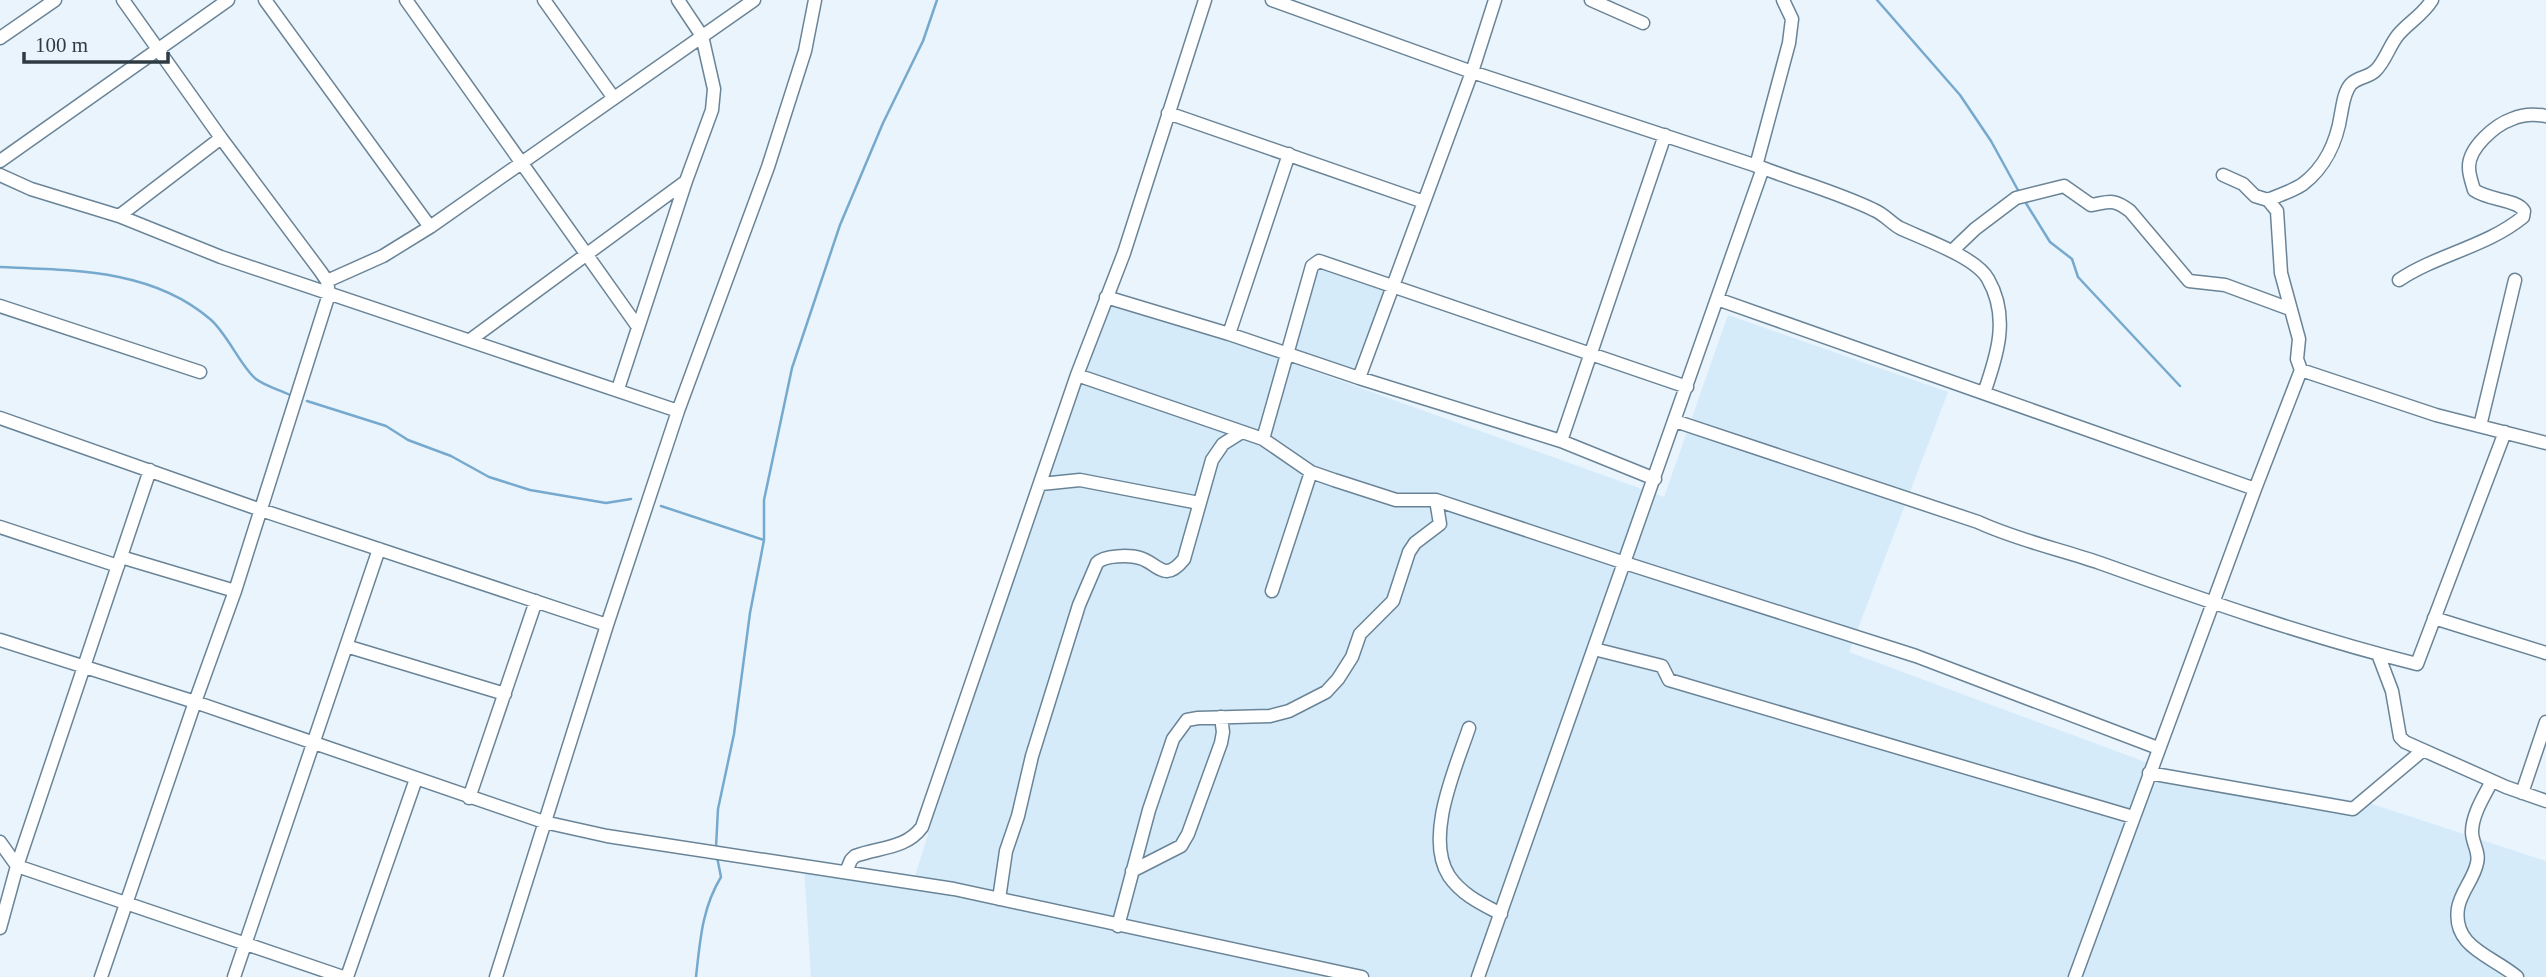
<svg xmlns="http://www.w3.org/2000/svg" width="2546" height="977" font-family="'Times New Roman',serif">
<style>
.built{fill:#d5ebfa}
.lines{fill:none;stroke-linecap:round;stroke-linejoin:round}
.stream{stroke:#76a9ce;stroke-width:2.5}
.minor-casing{stroke:#6a8497;stroke-width:15}
.minor{stroke:#fff;stroke-width:12}
</style>
<rect width="100%" height="100%" fill="#e9f4fd"/>
<path class="built" d="M 1315,261 L 1388,290 L 1354,373 L 1287,351 Z
M 1107,297 L 1664,497 L 1728,315 L 1948,392 L 1849,652 L 2159,767 L 2372,804 L 2546,861 L 2546,977 L 811,977 L 804,867 L 913,883 L 1001,598 Z"/>
<g class="lines">
<path class="stream" d="M 1877,0 L 1960,95 L 1991,141 L 2019,192
M 2024,200 L 2050,242 L 2072,259 L 2078,277 L 2180,386
M 0,267 C 73,270 152,269 210,319 C 227,333 241,367 256,379 C 265,386 280,390 290,395
M 307,401 L 386,426 L 408,440 L 451,456 L 489,477 L 530,490 L 606,503 L 631,499
M 661,506 L 764,540
M 716,847 L 718,809 L 734,734 L 750,613 L 764,540 L 764,500 L 792,368 L 840,225 L 883,123 L 923,41 L 937,0
M 696,977 C 700,941 702,908 721,877 L 717,857"/>
<defs>
<path id="minor" d="M 265,0 L 430,227
M 406,0 L 638,327
M 544,0 L 613,97
M 1272,0 L 1472,72 L 1763,168 L 1478,977
M 1591,0 L 1643,23
M 0,38 L 55,0
M 1168,113 L 1424,202
M 0,161 L 228,0
M 1756,166 L 1789,43 L 1792,19 L 1783,0
M 1763,168 C 1799,182 1839,193 1874,210 C 1884,214 1891,223 1900,228 C 1923,239 1976,257 1988,279 C 2010,317 1997,356 1984,393
M 0,175 L 31,189 L 119,216 L 221,257 L 678,411
M 2268,200 C 2279,195 2293,191 2303,184 C 2325,167 2337,141 2341,114 C 2343,104 2344,92 2351,84 C 2358,77 2367,78 2375,71 C 2385,62 2389,46 2398,35 C 2409,22 2423,15 2432,0
M 119,216 L 221,138
M 1952,251 L 1975,229 L 2016,198 L 2064,186 L 2091,205 C 2110,202 2113,198 2130,211 L 2189,281 L 2225,285 L 2290,309
M 2399,280 C 2438,254 2486,247 2523,217 L 2524,211 C 2517,199 2490,201 2474,190 C 2472,183 2469,175 2469,168 C 2468,148 2495,125 2512,119 C 2523,114 2535,114 2546,116
M 327,281 L 383,256 L 430,227 L 754,0
M 1106,297 L 1229,334 L 1359,378 L 1561,441 L 1655,479
M 1717,299 L 2255,489
M 0,306 L 200,372
M 1229,334 L 1289,154
M 470,340 L 685,182
M 2301,370 L 2436,415 L 2546,443
M 1077,375 L 1263,439 L 1311,472 L 1334,480 L 1396,500 L 1436,500 L 1625,563 L 1916,656 L 2158,748
M 1359,378 L 1472,72 L 1495,0
M 618,389 L 686,181 L 712,110 L 714,89 L 702,36 L 678,0
M 0,418 L 261,510 L 607,625
M 1675,421 L 1978,522 C 2017,540 2059,549 2100,563 C 2204,600 2309,637 2417,664 L 2505,432
M 2480,426 L 2515,280
M 1263,439 L 1312,266 L 1319,261 L 1687,387
M 1561,441 L 1665,135
M 1041,484 L 1080,480 L 1199,503
M 0,527 L 118,566
M 121,557 L 235,591
M 1272,591 L 1311,472
M 2434,618 L 2546,653
M 0,640 L 195,702 L 544,822 L 607,836 L 954,889 L 1362,977
M 346,646 L 505,694
M 1594,649 L 1662,666 L 1669,680 L 2133,817
M 2378,654 L 2392,691 L 2400,737 L 2405,742 L 2506,787 L 2546,801
M 1469,728 C 1456,767 1424,837 1449,876 C 1462,895 1482,904 1501,914
M 2149,773 L 2353,809 L 2422,751
M 2492,781 C 2484,796 2472,815 2472,832 C 2472,843 2480,852 2477,863 C 2474,879 2461,891 2458,908 C 2452,948 2493,956 2517,977
M 2522,793 L 2546,722
M 469,798 L 536,601
M 0,842 L 17,866 L 343,977
M 1132,871 L 1181,846 L 1188,834 L 1221,743 L 1223,732 L 1221,717
M 846,872 L 851,860 L 855,856 C 879,847 906,849 922,827 L 1077,375 L 1124,253 L 1205,0
M 999,899 L 1006,851 L 1018,816 L 1032,756 L 1079,605 L 1097,563 C 1104,555 1130,555 1140,558 C 1158,563 1164,584 1184,559 L 1212,460 L 1223,444 L 1242,432
M 1118,926 L 1149,810 L 1173,739 L 1187,720 L 1198,718 L 1270,716 L 1289,711 L 1326,692 L 1338,679 L 1352,657 L 1360,634 L 1393,601 L 1409,552 L 1415,543 L 1440,524 L 1436,500
M 0,928 L 17,866 L 150,470
M 101,977 L 195,702 L 235,591 L 329,294 L 327,281 L 321,272 L 221,138 L 123,0
M 234,977 L 379,549
M 347,977 L 416,779
M 496,977 L 607,625 L 678,411 L 768,167 L 805,51 L 815,0
M 2075,977 L 2255,489 L 2301,370 L 2297,359 L 2299,339 L 2281,273 L 2277,211 L 2268,200 L 2255,196 L 2243,184 L 2223,175"/>
</defs>
<use href="#minor" class="minor-casing"/>
<use href="#minor" class="minor"/>
</g>
<path d="M24 52v10h144v-10" fill="none" stroke="#2f3b43" stroke-width="3.5"/>
<text x="35" y="52" font-size="21" fill="#2f3b43" stroke="#e9f4fd" stroke-width="5" paint-order="stroke">100 m</text>
</svg>
